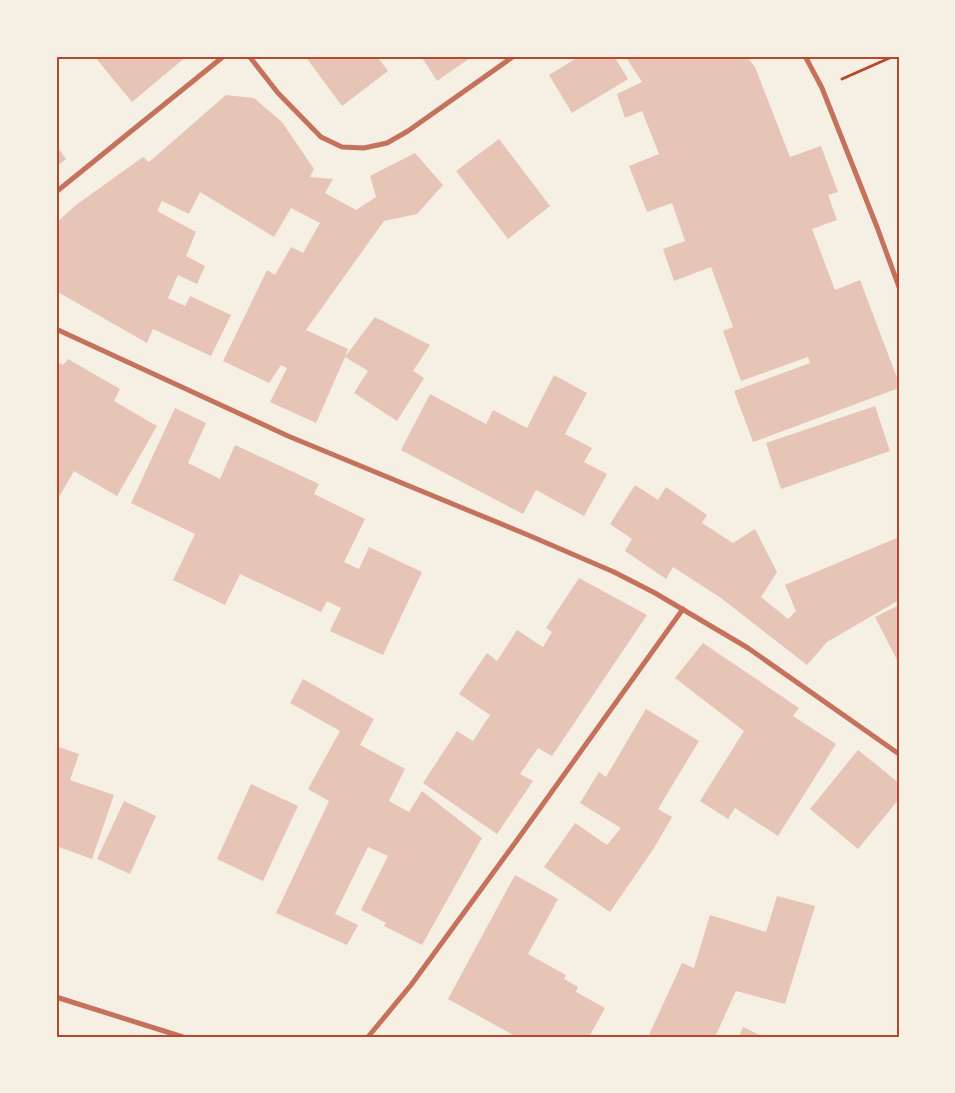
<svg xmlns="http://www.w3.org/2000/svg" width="955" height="1093" font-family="'Noto Serif',serif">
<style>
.building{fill:#e6c5b7}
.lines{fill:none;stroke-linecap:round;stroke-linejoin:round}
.path{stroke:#b5482f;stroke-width:3}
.minor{stroke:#c5725c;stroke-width:5}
.neatline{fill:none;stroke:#b5482f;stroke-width:2}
</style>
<rect width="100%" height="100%" fill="#f6efe4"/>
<path class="building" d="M 94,56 L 187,56 L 132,102 Z
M 305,56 L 377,56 L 388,71 L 342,106 Z
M 421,56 L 473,56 L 437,81 Z
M 580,56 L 614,56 L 628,79 L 572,113 L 549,75 Z
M 625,56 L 746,56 L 755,67 L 790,157 L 821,146 L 838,192 L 828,195 L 837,220 L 812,229 L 835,290 L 860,280 L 899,383 L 899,388 L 753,442 L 734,391 L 810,363 L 808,357 L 741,381 L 723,331 L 733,327 L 711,267 L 674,281 L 663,249 L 685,241 L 672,203 L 647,212 L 629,166 L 659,154 L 642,111 L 625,118 L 617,94 L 642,82 Z
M 226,95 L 254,98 L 282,122 L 314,169 L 310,177 L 333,179 L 325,193 L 356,210 L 376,197 L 370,176 L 415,153 L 443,185 L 417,214 L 384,221 L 306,330 L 348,349 L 345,357 L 375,317 L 430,345 L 413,371 L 424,378 L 397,421 L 354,393 L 368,371 L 345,357 L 316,423 L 270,402 L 287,368 L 281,365 L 269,383 L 223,361 L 267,270 L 275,275 L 291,247 L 303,253 L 320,223 L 291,208 L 274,237 L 200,192 L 189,214 L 162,201 L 157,211 L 196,232 L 186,256 L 205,266 L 197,284 L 178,275 L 168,298 L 185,306 L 190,296 L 231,315 L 211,356 L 153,329 L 147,343 L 56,291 L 56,223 L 76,205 L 143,157 L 149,162 Z
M 499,139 L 550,206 L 508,239 L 456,171 Z
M 56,145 L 66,159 L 56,167 Z
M 68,359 L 120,389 L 114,401 L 157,426 L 117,496 L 74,471 L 56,502 L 56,362 L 63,365 Z
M 554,375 L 587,393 L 565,434 L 592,448 L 584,462 L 607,474 L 584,516 L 536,490 L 523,514 L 401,450 L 430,394 L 486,424 L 493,410 L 527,428 Z
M 875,406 L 890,451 L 781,489 L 766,443 Z
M 175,408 L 206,423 L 188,463 L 220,479 L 235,445 L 319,484 L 314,494 L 365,519 L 344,562 L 359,569 L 369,547 L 422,572 L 383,655 L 330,631 L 341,608 L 327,601 L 321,612 L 240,574 L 225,605 L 173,580 L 195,534 L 131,503 Z
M 635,485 L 658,500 L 666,487 L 707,515 L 702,523 L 733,543 L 755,529 L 777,572 L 761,597 L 788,619 L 796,611 L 785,585 L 899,537 L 899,600 L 827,642 L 807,665 L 721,598 L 673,567 L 666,579 L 625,551 L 632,539 L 610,524 Z
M 579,578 L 647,615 L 552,756 L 538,748 L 520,774 L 533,781 L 497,834 L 423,783 L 457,731 L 473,741 L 490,715 L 459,694 L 487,653 L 497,661 L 517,630 L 543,647 L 552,632 L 546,628 Z
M 899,605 L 899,658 L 897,660 L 875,617 Z
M 703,643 L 799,708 L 793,716 L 836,744 L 778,836 L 735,808 L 728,819 L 700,801 L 744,731 L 675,678 Z
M 303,679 L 374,719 L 360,745 L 405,769 L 389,801 L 409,812 L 422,791 L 482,838 L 422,945 L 384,926 L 386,923 L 361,910 L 388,856 L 368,847 L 335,914 L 358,925 L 347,945 L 276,913 L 329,801 L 308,789 L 340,731 L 290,703 Z
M 646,709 L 699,741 L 658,809 L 672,817 L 654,848 L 610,912 L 544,867 L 575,823 L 607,845 L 621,828 L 580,803 L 599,772 L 606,777 Z
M 56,746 L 79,754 L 70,780 L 114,795 L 92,859 L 56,846 Z
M 858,750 L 899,783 L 899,799 L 858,849 L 810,809 Z
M 251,784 L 298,806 L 263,881 L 217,859 Z
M 124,801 L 156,816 L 130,874 L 97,859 Z
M 515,875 L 558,899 L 528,954 L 566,975 L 564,979 L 578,987 L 576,992 L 605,1008 L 589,1037 L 517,1037 L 448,999 Z
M 777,896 L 815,906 L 785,1004 L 736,991 L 715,1037 L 648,1037 L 682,963 L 694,968 L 710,915 L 766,932 Z
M 743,1027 L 764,1037 L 739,1037 Z"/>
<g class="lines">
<path class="path" d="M 842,79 L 894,56"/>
<path class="minor" d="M 249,56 L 278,93 L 321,137 L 342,147 L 364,148 L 387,143 L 408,131 L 514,56
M 805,56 L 822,88 L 877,227 L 899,287
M 56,192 L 224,56
M 56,329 L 288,436 L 528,535 L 614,572 L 655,593 L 748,648 L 899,754
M 56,997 L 183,1037
M 368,1037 L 411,985 L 515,843 L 683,609"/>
</g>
<rect width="955" height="1093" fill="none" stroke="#f6efe4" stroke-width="115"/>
<rect x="58" y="58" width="840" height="978" class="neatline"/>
</svg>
